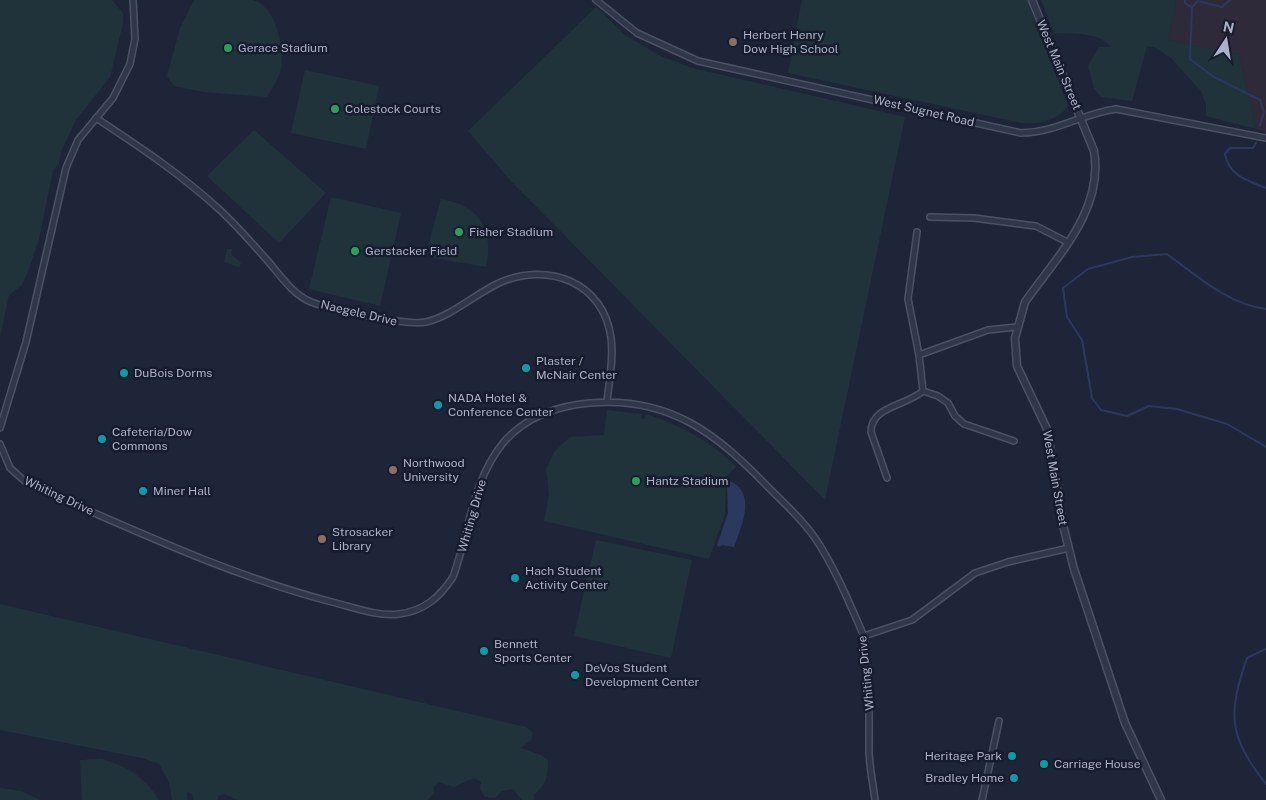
<svg xmlns="http://www.w3.org/2000/svg" width="1266" height="800" font-family="'Public Sans',sans-serif">
<style>
.medical{fill:#2f2a3a}
.green{fill:#20333b}
.water{fill:#2c385e}
.lines{fill:none;stroke-linecap:round;stroke-linejoin:round}
.stream{stroke:#2c385e;stroke-width:2}
.minor-casing{stroke:#4c5265;stroke-width:8}
.tertiary-casing{stroke:#4c5265;stroke-width:9}
.minor{stroke:#31374a;stroke-width:5}
.tertiary{stroke:#31374a;stroke-width:6}
.education-dot{fill:#8d6e63;stroke:#171d2e;stroke-width:2}
.leisure-dot{fill:#2e9e5b;stroke:#171d2e;stroke-width:2}
.culture-dot{fill:#0f9aa8;stroke:#171d2e;stroke-width:2}
.labels{text-anchor:middle;stroke-width:5;stroke-linejoin:round;paint-order:stroke}
.poi-label{font-size:12px;fill:#abb1c7;stroke:#171d2e;text-anchor:start}
.street-label{font-size:12px;fill:#abb1c7;stroke:#171d2e}
</style>
<rect width="100%" height="100%" fill="#1e2539"/>
<path class="medical" d="M 1176,0 L 1266,0 L 1266,132 L 1256,129 L 1239,55 L 1168,40 Z"/>
<path class="green" d="M 0,0 L 112,0 L 123,13 L 123,23 L 110,77 L 76,120 L 61,152 L 59,164 L 53,170 L 39,239 L 28,272 L 22,285 L 9,295 L 0,337 Z
M 194,0 C 212,0 234,0 252,0 C 277,5 286,53 280,73 C 277,81 271,90 267,97 L 204,92 L 174,86 L 167,76 L 180,28 Z
M 802,0 L 1027,0 L 1068,106 C 1058,121 1038,125 1021,123 L 788,73 Z
M 1041,0 L 1176,0 L 1168,40 L 1239,55 L 1256,129 L 1206,116 L 1206,105 L 1201,91 L 1171,58 L 1156,48 L 1147,46 L 1132,101 L 1101,97 L 1094,89 L 1088,66 L 1099,47 L 1111,47 C 1095,30 1075,35 1054,33 Z
M 596,7 L 624,34 L 658,55 L 692,68 L 905,117 L 825,500 L 509,179 L 468,131 Z
M 305,70 L 379,86 L 366,149 L 291,133 Z
M 254,130 L 326,193 L 279,243 L 207,176 Z
M 331,197 L 401,213 L 380,306 L 309,289 Z
M 441,199 C 480,206 494,229 486,267 L 433,258 L 427,250 Z
M 227,249 L 232,249 L 231,254 L 241,263 L 239,267 L 224,262 Z
M 607,410 L 642,414 L 641,418 L 645,419 L 646,414 C 681,426 710,440 736,467 L 726,477 L 725,514 L 709,559 L 544,521 L 549,495 L 546,469 L 555,451 L 570,437 L 604,435 Z
M 596,540 L 692,560 L 671,658 L 574,636 Z
M 0,604 L 526,727 L 533,733 L 531,740 L 521,748 L 541,755 L 548,760 C 548,775 547,785 534,794 L 534,800 L 522,800 L 513,789 L 502,791 L 495,798 L 485,797 L 480,789 L 481,782 L 474,778 L 454,787 L 439,782 L 434,786 L 434,793 L 428,800 L 238,800 L 224,794 L 219,796 L 217,800 L 194,800 L 192,794 L 187,792 L 187,800 L 172,800 L 169,782 L 159,764 L 142,758 L 0,730 Z
M 102,759 C 128,767 144,776 159,800 L 82,800 L 80,760 Z
M 0,788 L 21,791 L 40,800 L 0,800 Z"/>
<path class="water" d="M 729,481 C 757,491 742,526 734,547 L 722,545 L 719,547 L 717,545 L 728,513 L 727,487 Z"/>
<g class="lines">
<path class="stream" d="M 1185,0 L 1185,3 L 1191,7
M 1230,0 L 1222,7 L 1198,1 L 1192,7 L 1190,59 L 1214,77 L 1260,100 L 1264,112 L 1260,126
M 1256,143 L 1253,148 L 1230,148 L 1225,154 C 1228,175 1248,181 1266,188
M 1266,309 C 1228,304 1197,276 1167,254 L 1132,257 L 1088,269 L 1063,288 L 1067,317 L 1082,340 L 1092,398 L 1101,410 L 1127,416 L 1149,406 L 1177,409 L 1227,424 L 1266,447
M 1266,649 L 1247,658 C 1227,716 1229,736 1266,784"/>
<defs>
<path id="minor" d="M 596,0 L 637,33 L 698,61 L 1021,133 C 1058,132 1081,114 1116,109 L 1266,138
M 96,118 C 140,147 182,175 221,211 C 237,226 252,243 267,260 C 280,275 292,294 311,302 C 329,309 407,326 426,322 C 452,316 475,294 499,283 C 547,261 604,282 611,338 C 614,359 609,381 607,402
M 930,217 L 974,218 L 1036,226 L 1067,242
M 917,232 L 908,299 L 919,355
M 923,391 L 938,396 L 948,403 L 955,416 L 964,424 L 1014,441
M 0,428 L 26,342 L 66,168 L 78,140 L 113,98 L 130,64 L 135,39 L 133,0
M 0,444 L 10,468 L 28,484 C 128,527 227,575 332,602 C 353,607 378,617 399,614 C 424,611 440,597 453,577 C 469,533 472,481 503,443 C 525,417 556,406 590,403 C 670,396 717,434 769,488 C 785,504 802,519 815,538 C 834,566 849,602 863,634 C 866,641 865,650 866,657 C 870,688 869,718 869,749 C 869,765 873,783 875,800
M 887,478 L 871,432 C 871,406 906,406 923,391 L 919,355 L 988,330 L 1016,327
M 864,636 L 912,620 L 975,573 L 1008,562 L 1069,548
M 982,800 L 999,721"/>
<path id="tertiary" d="M 1032,0 L 1094,151 C 1104,211 1057,256 1025,302 L 1015,338 L 1017,366 L 1047,429 L 1063,525 L 1074,569 L 1125,723 L 1161,800"/>
</defs>
<use href="#minor" class="minor-casing"/>
<use href="#tertiary" class="tertiary-casing"/>
<use href="#minor" class="minor"/>
<use href="#tertiary" class="tertiary"/>
</g>
<g class="education-dot">
<circle cx="733" cy="42" r="5"/>
<circle cx="393" cy="470" r="5"/>
<circle cx="322" cy="539" r="5"/>
</g>
<g class="leisure-dot">
<circle cx="228" cy="48" r="5"/>
<circle cx="335" cy="109" r="5"/>
<circle cx="459" cy="232" r="5"/>
<circle cx="355" cy="251" r="5"/>
<circle cx="636" cy="481" r="5"/>
</g>
<g class="culture-dot">
<circle cx="526" cy="368" r="5"/>
<circle cx="124" cy="373" r="5"/>
<circle cx="438" cy="405" r="5"/>
<circle cx="102" cy="439" r="5"/>
<circle cx="143" cy="491" r="5"/>
<circle cx="515" cy="578" r="5"/>
<circle cx="484" cy="651" r="5"/>
<circle cx="575" cy="675" r="5"/>
<circle cx="1012" cy="756" r="5"/>
<circle cx="1044" cy="764" r="5"/>
<circle cx="1014" cy="778" r="5"/>
</g>
<g class="labels">
<g class="poi-label">
<text x="743" y="39">Herbert Henry<tspan x="743" dy="14">Dow High School</tspan></text>
<text x="238" y="52">Gerace Stadium</text>
<text x="345" y="113">Colestock Courts</text>
<text x="469" y="236">Fisher Stadium</text>
<text x="365" y="255">Gerstacker Field</text>
<text x="536" y="365">Plaster /<tspan x="536" dy="14">McNair Center</tspan></text>
<text x="134" y="377">DuBois Dorms</text>
<text x="448" y="402">NADA Hotel &amp;<tspan x="448" dy="14">Conference Center</tspan></text>
<text x="112" y="436">Cafeteria/Dow<tspan x="112" dy="14">Commons</tspan></text>
<text x="403" y="467">Northwood<tspan x="403" dy="14">University</tspan></text>
<text x="646" y="485">Hantz Stadium</text>
<text x="153" y="495">Miner Hall</text>
<text x="332" y="536">Strosacker<tspan x="332" dy="14">Library</tspan></text>
<text x="525" y="575">Hach Student<tspan x="525" dy="14">Activity Center</tspan></text>
<text x="494" y="648">Bennett<tspan x="494" dy="14">Sports Center</tspan></text>
<text x="585" y="672">DeVos Student<tspan x="585" dy="14">Development Center</tspan></text>
<text x="1002" y="760" text-anchor="end">Heritage Park</text>
<text x="1054" y="768">Carriage House</text>
<text x="1004" y="782" text-anchor="end">Bradley Home</text>
</g>
<g class="street-label">
<text transform="translate(1059 65) rotate(67)" y="4">West Main Street</text>
<text transform="translate(924 111) rotate(13)" y="4">West Sugnet Road</text>
<text transform="translate(359 313) rotate(13)" y="4">Naegele Drive</text>
<text transform="translate(1055 478) rotate(80)" y="4">West Main Street</text>
<text transform="translate(59 496) rotate(25)" y="4">Whiting Drive</text>
<text transform="translate(472 516) rotate(-74)" y="4">Whiting Drive</text>
<text transform="translate(866 673) rotate(-96)" y="4">Whiting Drive</text>
</g>
</g>
<g transform="translate(1226 40) rotate(12)" stroke="#171d2e" stroke-width="4" paint-order="stroke">
<path d="M0-4L9 19L0 12L-9 19Z" fill="#abb1c7"/>
<text y="-8" font-size="14" font-weight="bold" text-anchor="middle" fill="#abb1c7">N</text>
</g>
</svg>
